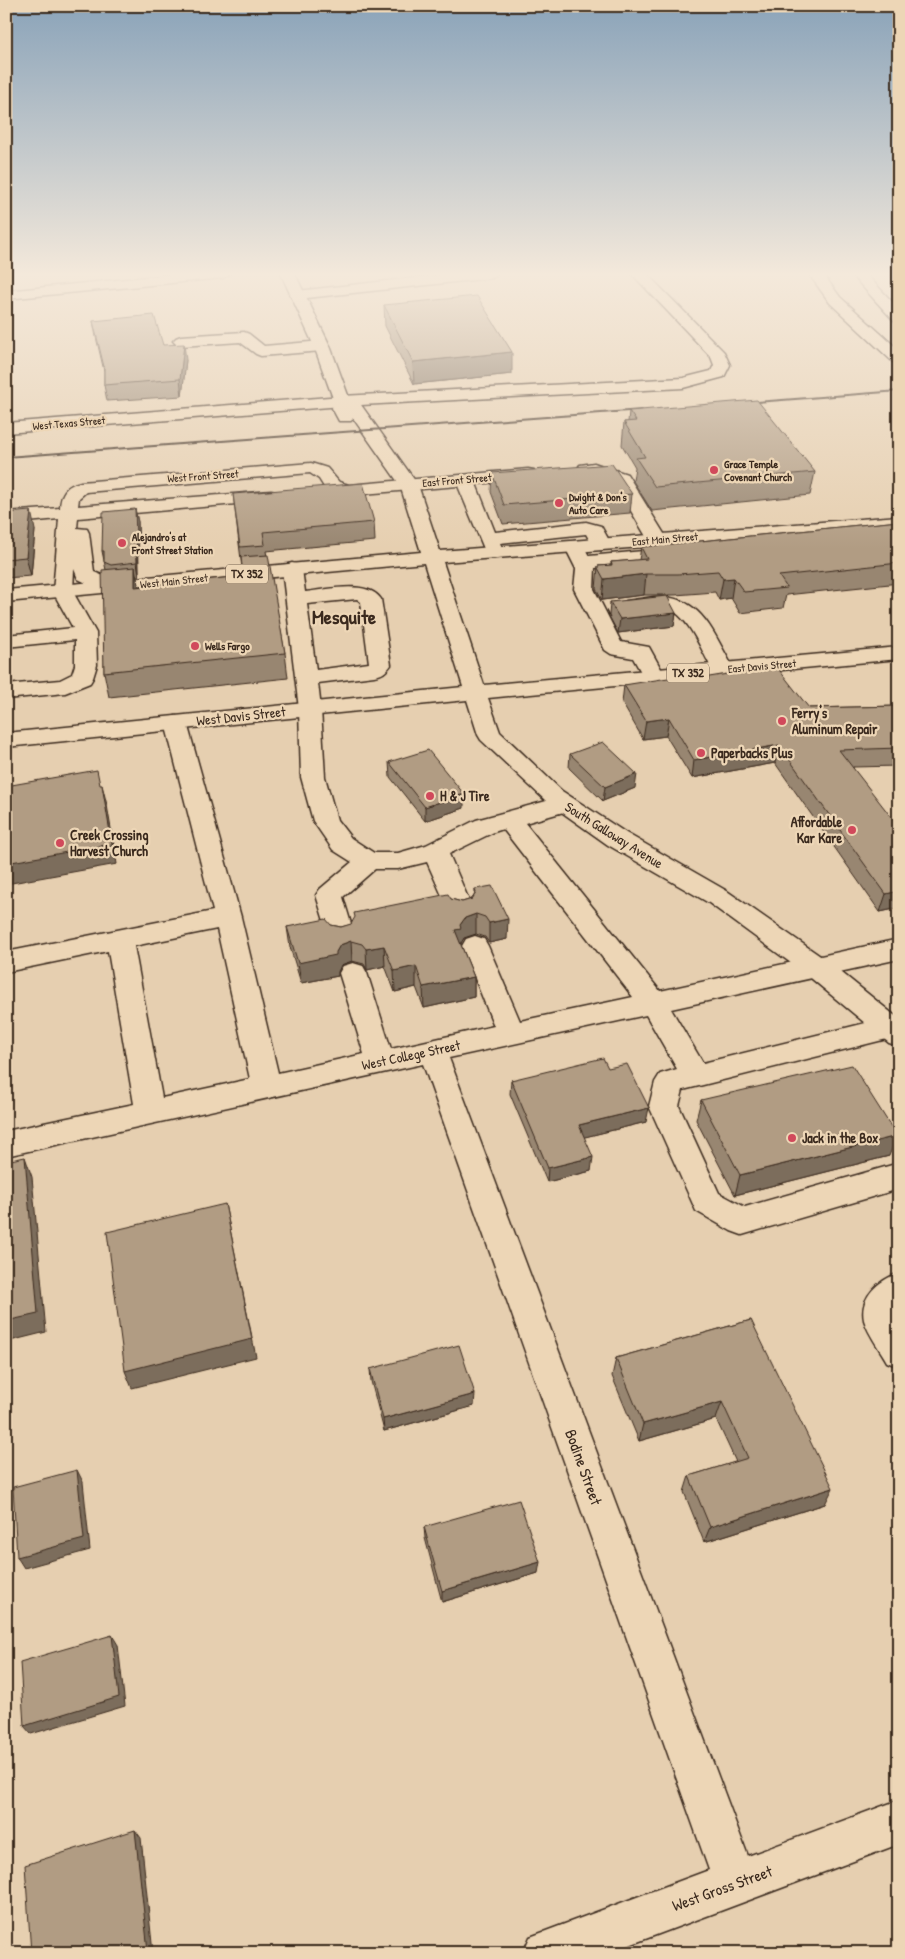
<svg xmlns="http://www.w3.org/2000/svg" width="905" height="1959" font-family="'Patrick Hand',sans-serif">
<style>
.lines{fill:none;stroke-linecap:round;stroke-linejoin:round}
.minor-casing{stroke:#3b2a1e;stroke-width:3}
.major-casing{stroke:#3b2a1e;stroke-width:3}
.minor{fill:#edd6b6;fill-rule:evenodd}
.major{fill:#edd6b6;fill-rule:evenodd}
.rail{stroke:#3b2a1e;stroke-width:2}
.wall{fill:#988671;stroke:#3b2a1e}
.shaded-wall{fill:#7c6d5c;stroke:#3b2a1e}
.building{fill:#b19c83;stroke:#3b2a1e}
.poi-dot{fill:#d1495b;stroke:#edd6b6;stroke-width:2}
.labels{text-anchor:middle;stroke-width:4.5;stroke-linejoin:round;paint-order:stroke}
.far-street-label{font-size:11px;fill:#3b2a1e;stroke:#edd6b6}
.far-poi-label{font-size:11px;font-weight:bold;fill:#3b2a1e;stroke:#edd6b6;text-anchor:start}
.shield{fill:#edd6b6;stroke:#705e4c;stroke-width:1}
.shield-label{font-size:12px;font-weight:bold;fill:#3b2a1e}
.poi-label{font-size:14px;font-weight:bold;fill:#3b2a1e;stroke:#edd6b6;text-anchor:start}
.street-label{font-size:14px;fill:#3b2a1e;stroke:#edd6b6}
.near-street-label{font-size:16px;fill:#3b2a1e;stroke:#edd6b6}
.far-town-label{font-size:20px;font-weight:bold;fill:#3b2a1e;stroke:#edd6b6}
</style>
<rect width="100%" height="100%" fill="#e6cfb0"/>
<filter id="ink" filterUnits="userSpaceOnUse"><feTurbulence type="fractalNoise" baseFrequency=".02" numOctaves="2"/><feDisplacementMap in="SourceGraphic" scale="10" xChannelSelector="R" yChannelSelector="G"/><feConvolveMatrix kernelMatrix="1 2 1 2 8 2 1 2 1" color-interpolation-filters="sRGB"/></filter>
<g filter="url(#ink)">
<g class="lines">
<defs>
<path id="minor" d="M 177,274 L 230,274 L 223,278 L 6,299 L 6,291 Z
M 450,274 L 499,274 L 492,278 L 297,299 L 292,298 L 290,295 L 292,292 L 297,291 Z
M 632,274 L 647,274 L 724,352 L 730,365 L 724,377 L 683,388 L 342,406 L 6,433 L 6,423 L 342,396 L 683,378 L 711,371 L 714,365 L 711,357 Z
M 244,332 L 249,334 L 264,346 L 322,341 L 327,343 L 330,346 L 327,349 L 322,351 L 261,356 L 256,354 L 240,342 L 181,346 L 176,344 L 173,341 L 176,338 L 181,336 Z
M 311,463 L 327,468 L 339,482 L 349,485 L 528,469 L 534,470 L 537,474 L 534,478 L 528,479 L 476,484 L 495,532 L 586,522 L 601,526 L 611,544 L 608,548 L 601,550 L 594,548 L 586,534 L 500,543 L 504,552 L 501,556 L 494,558 L 487,556 L 458,486 L 327,497 L 321,496 L 318,492 L 324,487 L 319,479 L 310,473 L 86,492 L 79,498 L 78,506 L 271,491 L 277,492 L 280,496 L 277,500 L 271,501 L 78,518 L 77,528 L 87,529 L 89,533 L 94,572 L 121,583 L 124,587 L 121,591 C 107,595 91,585 78,579 L 74,569 L 73,592 L 96,633 L 97,665 L 93,678 L 90,683 L 65,693 L 6,699 L 6,685 L 60,680 L 72,674 L 75,665 L 75,640 L 6,647 L 6,635 L 73,628 L 53,592 L 59,519 L 6,524 L 6,512 L 60,508 C 61,493 66,485 81,482 Z
M 594,463 L 627,474 L 676,553 C 667,565 612,566 595,568 L 594,589 L 621,642 L 649,647 L 665,676 L 662,681 L 654,683 L 646,681 L 633,658 L 611,654 L 605,650 L 574,589 L 576,569 L 565,547 L 568,543 L 575,541 L 582,543 L 589,556 L 654,550 L 614,482 L 592,474 L 580,473 L 577,469 L 580,465 Z
M 292,563 L 299,565 L 302,569 L 305,592 C 326,590 367,579 381,599 L 391,665 C 386,672 382,675 374,676 L 318,683 L 321,709 L 325,777 L 337,820 L 351,838 L 374,853 L 398,853 L 426,845 L 476,820 L 565,796 L 574,799 L 577,804 L 574,809 L 525,823 L 660,991 L 899,939 L 899,959 L 671,1009 L 703,1063 L 890,1017 L 899,1020 L 899,1036 L 683,1090 L 679,1106 L 719,1193 L 745,1207 L 899,1163 L 899,1189 L 742,1235 L 731,1231 L 696,1211 L 649,1106 L 655,1082 L 660,1074 L 677,1069 L 646,1015 L 449,1058 L 748,1856 L 899,1800 L 899,1844 L 608,1953 L 523,1953 L 530,1937 L 709,1870 L 423,1064 L 6,1156 L 6,1131 L 134,1104 L 108,951 L 6,972 L 6,952 L 213,911 L 165,723 L 168,718 L 176,716 L 184,718 L 187,723 L 241,917 L 278,1073 L 364,1054 L 339,973 L 343,966 L 353,963 L 363,966 L 367,973 L 391,1049 L 494,1026 L 462,946 L 466,939 L 475,936 L 484,939 L 488,946 L 520,1021 L 633,997 L 503,829 L 494,832 L 449,854 L 474,912 L 470,918 L 461,921 L 452,918 L 427,862 L 398,869 L 375,869 L 343,897 L 355,937 L 351,944 L 342,946 L 333,944 L 329,937 L 316,895 L 320,889 L 352,862 L 333,850 L 313,821 L 301,777 L 299,709 L 282,569 L 285,565 ZM 357,599 L 361,602 L 369,663 L 316,670 L 307,604 ZM 217,929 L 250,1079 L 162,1098 L 134,946 Z
M 654,597 C 702,594 713,634 734,669 L 731,674 L 723,675 L 715,674 C 704,657 689,614 668,609 C 654,605 640,613 626,609 L 623,605 L 626,601 Z
M 899,1273 L 899,1367 L 887,1362 C 880,1349 868,1334 864,1320 C 859,1296 880,1280 899,1273 Z"/>
<path id="major" d="M 281,274 L 295,274 L 330,346 L 349,398 L 359,402 L 418,485 L 440,551 L 899,516 L 899,528 L 443,562 L 484,685 L 899,647 L 899,659 L 488,698 L 500,732 L 562,791 L 626,833 L 727,891 L 826,960 L 899,1019 L 899,1046 L 889,1043 L 806,974 L 709,903 L 608,845 L 546,801 L 481,740 L 478,735 L 467,700 L 6,747 L 6,733 L 463,687 L 424,563 L 6,602 L 6,590 L 421,552 L 400,485 L 353,418 L 351,421 L 339,421 L 332,408 L 334,401 L 314,346 Z
M 809,274 L 823,274 L 840,297 L 899,350 L 899,364 L 893,362 L 830,303 Z
M 851,274 L 866,274 L 899,309 L 899,322 L 894,321 Z"/>
</defs>
<use href="#minor" class="minor-casing"/>
<use href="#major" class="major-casing"/>
<use href="#minor" class="minor"/>
<use href="#major" class="major"/>
<path class="rail" d="M 744,403 L 899,391
M 6,457 L 642,410"/>
</g>
<path class="wall" d="M 888,274 L 899,274 L 899,282 Z
M 384,305 L 512,374 L 414,384 L 385,326 Z
M 93,321 L 163,345 L 186,360 L 182,396 L 107,401 L 104,385 L 104,371 L 96,337 Z
M 629,411 L 815,472 L 810,495 L 652,511 L 633,481 L 635,467 L 622,445 L 624,422 L 628,422 Z
M 492,473 L 632,494 L 630,513 L 503,524 L 491,492 Z
M 233,494 L 374,522 L 375,541 L 266,551 L 285,653 L 288,678 L 109,697 L 104,672 L 106,570 L 102,551 L 135,509 L 138,522 L 139,576 L 137,576 L 138,586 L 243,576 Z
M 6,513 L 35,530 L 31,576 L 6,578 Z
M 899,521 L 899,583 L 786,595 L 783,608 L 740,613 L 731,598 L 719,600 L 715,592 L 675,595 L 644,595 L 602,600 L 596,589 L 598,566 L 611,565 L 611,562 L 639,560 L 641,547 Z
M 610,602 L 676,613 L 674,626 L 618,633 L 609,616 Z
M 691,680 L 809,708 L 899,706 L 899,766 L 853,767 L 899,908 L 880,912 L 775,763 L 692,778 L 666,736 L 643,739 L 622,703 L 624,685 Z
M 570,754 L 635,788 L 603,801 L 569,768 Z
M 389,762 L 464,808 L 425,821 L 390,777 Z
M 475,889 L 507,939 L 489,943 L 485,937 L 476,934 L 464,938 L 461,943 L 461,946 L 474,977 L 474,997 L 424,1008 L 416,987 L 395,992 L 385,966 L 367,970 L 364,964 L 352,961 L 341,965 L 338,972 L 338,976 L 301,983 L 290,947 L 287,927 L 331,925 L 341,927 L 451,899 L 462,902 L 472,899 L 475,894 Z
M 608,1068 L 646,1122 L 584,1137 L 591,1171 L 547,1182 L 510,1094 L 511,1080 Z
M 701,1100 L 889,1156 L 735,1195 L 696,1120 Z
M 751,1320 L 825,1504 L 704,1542 L 684,1492 L 689,1476 L 736,1462 L 716,1419 L 639,1441 L 612,1376 L 616,1358 Z
M 370,1369 L 474,1406 L 384,1431 L 371,1381 Z
M 424,1527 L 538,1573 L 442,1602 L 425,1538 Z"/>
<path class="shaded-wall" d="M 184,344 L 186,360 L 182,396 L 180,379 Z
M 512,352 L 512,374 L 414,384 L 413,362 Z
M 135,509 L 138,522 L 139,576 L 137,562 Z
M 31,511 L 35,530 L 31,576 L 26,557 Z
M 135,567 L 139,591 L 135,587 Z
M 646,574 L 644,595 L 602,600 L 604,579 Z
M 734,578 L 731,598 L 719,600 L 723,579 Z
M 676,613 L 674,626 L 618,633 L 620,619 Z
M 669,718 L 666,736 L 643,739 L 646,721 Z
M 779,745 L 775,763 L 692,778 L 694,760 Z
M 637,774 L 635,788 L 603,801 L 605,787 Z
M 102,785 L 107,805 L 117,864 L 6,884 L 6,863 Z
M 464,794 L 464,808 L 425,821 L 425,807 Z
M 899,891 L 899,908 L 880,912 L 886,894 Z
M 476,914 L 476,934 L 464,938 L 461,943 L 461,949 L 455,930 L 460,925 L 465,918 Z
M 508,919 L 507,939 L 489,943 L 489,923 Z
M 351,941 L 352,961 L 341,965 L 338,972 L 338,976 L 301,983 L 298,963 L 336,952 L 340,945 Z
M 384,946 L 385,966 L 367,970 L 366,949 Z
M 416,966 L 416,987 L 395,992 L 394,971 Z
M 474,977 L 474,997 L 424,1008 L 423,987 Z
M 649,1108 L 646,1122 L 577,1139 L 579,1125 Z
M 897,1136 L 889,1156 L 735,1195 L 740,1175 Z
M 25,1157 L 32,1177 L 46,1332 L 6,1342 L 6,1321 Z
M 593,1157 L 591,1171 L 547,1182 L 548,1168 Z
M 225,1204 L 256,1357 L 132,1388 L 125,1371 Z
M 475,1394 L 474,1406 L 384,1431 L 383,1419 Z
M 722,1402 L 716,1419 L 639,1441 L 643,1424 Z
M 77,1470 L 83,1482 L 90,1550 L 24,1568 L 17,1557 Z
M 833,1488 L 825,1504 L 704,1542 L 710,1527 Z
M 540,1562 L 538,1573 L 442,1602 L 442,1591 Z
M 112,1635 L 118,1645 L 125,1706 L 31,1734 L 24,1726 Z
M 135,1830 L 141,1838 L 153,1953 L 142,1953 Z"/>
<path class="building" d="M 477,296 L 512,352 L 413,362 L 384,305 Z
M 154,315 L 163,345 L 184,344 L 180,379 L 104,385 L 104,367 L 93,321 Z
M 757,400 L 815,472 L 655,487 L 636,458 L 645,457 L 624,422 L 636,421 L 629,411 Z
M 612,464 L 632,494 L 504,505 L 492,473 Z
M 363,483 L 374,522 L 263,532 L 265,545 L 240,547 L 233,494 Z
M 135,509 L 137,562 L 111,565 L 104,562 L 104,551 L 102,551 L 103,512 Z
M 31,511 L 26,557 L 6,559 L 6,513 Z
M 899,521 L 899,563 L 779,576 L 787,588 L 744,592 L 734,578 L 723,579 L 718,571 L 678,574 L 646,574 L 604,579 L 598,568 L 598,566 L 612,565 L 611,562 L 647,559 L 641,547 Z
M 268,555 L 285,653 L 104,672 L 102,570 L 135,567 L 135,587 L 243,576 L 241,557 Z
M 667,596 L 676,613 L 620,619 L 610,602 Z
M 776,666 L 809,708 L 899,706 L 899,748 L 839,750 L 899,827 L 899,891 L 886,894 L 779,745 L 694,760 L 669,718 L 646,721 L 624,685 L 687,675 L 691,680 Z
M 603,742 L 637,774 L 605,787 L 570,754 Z
M 428,750 L 464,794 L 425,807 L 389,762 Z
M 97,770 L 100,785 L 102,785 L 112,844 L 6,863 L 6,786 Z
M 492,886 L 508,919 L 489,923 L 485,917 L 476,914 L 465,918 L 460,925 L 461,929 L 455,930 L 474,977 L 423,987 L 416,966 L 394,971 L 384,946 L 366,949 L 362,944 L 351,941 L 340,945 L 336,952 L 336,955 L 298,963 L 287,927 L 326,919 L 331,925 L 341,927 L 351,924 L 355,917 L 354,913 L 448,894 L 451,899 L 462,902 L 472,899 L 476,893 L 475,889 Z
M 603,1058 L 608,1068 L 627,1064 L 649,1108 L 579,1125 L 593,1157 L 548,1168 L 511,1080 Z
M 852,1065 L 897,1136 L 740,1175 L 701,1100 Z
M 25,1157 L 38,1314 L 6,1321 L 6,1161 Z
M 225,1204 L 252,1339 L 125,1371 L 107,1232 Z
M 751,1320 L 833,1488 L 710,1527 L 689,1476 L 748,1458 L 722,1402 L 643,1424 L 616,1358 Z
M 459,1345 L 475,1394 L 383,1419 L 370,1369 Z
M 77,1470 L 84,1539 L 17,1557 L 13,1487 Z
M 519,1500 L 540,1562 L 442,1591 L 424,1527 Z
M 112,1635 L 119,1697 L 24,1726 L 20,1662 Z
M 135,1830 L 148,1951 L 142,1953 L 31,1953 L 25,1865 Z"/>
</g>
<linearGradient id="sky" x2="0" y2="1"><stop stop-color="#8aa3b9"/><stop offset="0.5" stop-color="#f4e9db"/><stop offset="1" stop-color="#f4e9db" stop-opacity="0"/></linearGradient>
<rect width="905" height="549" fill="url(#sky)"/>
<g class="poi-dot">
<circle cx="714" cy="470" r="5"/>
<circle cx="559" cy="503" r="5"/>
<circle cx="122" cy="543" r="5"/>
<circle cx="195" cy="646" r="5"/>
<circle cx="782" cy="721" r="5"/>
<circle cx="701" cy="753" r="5"/>
<circle cx="430" cy="796" r="5"/>
<circle cx="852" cy="830" r="5"/>
<circle cx="60" cy="843" r="5"/>
<circle cx="792" cy="1138" r="5"/>
</g>
<g class="labels">
<g class="far-street-label">
<text transform="translate(69 423) rotate(-5)" y="4">West Texas Street</text>
<text transform="translate(203 476) rotate(-4)" y="4">West Front Street</text>
<text transform="translate(457 480) rotate(-5)" y="4">East Front Street</text>
<text transform="translate(665 539) rotate(-5)" y="4">East Main Street</text>
<text transform="translate(174 581) rotate(-6)" y="4">West Main Street</text>
<text transform="translate(762 666) rotate(-5)" y="4">East Davis Street</text>
</g>
<g class="far-poi-label">
<text x="724" y="468">Grace Temple<tspan x="724" dy="13">Covenant Church</tspan></text>
<text x="569" y="501">Dwight &amp; Don's<tspan x="569" dy="13">Auto Care</tspan></text>
<text x="132" y="541">Alejandro's at<tspan x="132" dy="13">Front Street Station</tspan></text>
<text x="205" y="650">Wells Fargo</text>
</g>
<g class="shield">
<rect x="226" y="564.5" width="42" height="19" rx="4"/>
<rect x="667" y="663.5" width="42" height="19" rx="4"/>
</g>
<g class="shield-label">
<text x="247" y="578">TX 352</text>
<text x="688" y="677">TX 352</text>
</g>
<g class="poi-label">
<text x="792" y="718">Ferry's<tspan x="792" dy="16">Aluminum Repair</tspan></text>
<text x="711" y="758">Paperbacks Plus</text>
<text x="440" y="801">H &amp; J Tire</text>
<text x="842" y="827" text-anchor="end">Affordable<tspan x="842" dy="16">Kar Kare</tspan></text>
<text x="70" y="840">Creek Crossing<tspan x="70" dy="16">Harvest Church</tspan></text>
<text x="802" y="1143">Jack in the Box</text>
</g>
<g class="street-label">
<text transform="translate(241 716) rotate(-6)" y="5">West Davis Street</text>
<text transform="translate(614 835) rotate(32)" y="5">South Galloway Avenue</text>
<text transform="translate(411 1055) rotate(-12)" y="5">West College Street</text>
</g>
<g class="near-street-label">
<text transform="translate(584 1467) rotate(70)" y="6">Bodine Street</text>
<text transform="translate(722 1888) rotate(-20)" y="6">West Gross Street</text>
</g>
<g class="far-town-label">
<text x="344" y="624">Mesquite</text>
</g>
</g>
<rect width="905" height="1959" fill="none" stroke="#edd6b6" stroke-width="25"/>
<rect x="12" y="12" width="880" height="1934" fill="none" stroke="#3b2a1e" stroke-width="2" filter="url(#ink)"/>
</svg>
